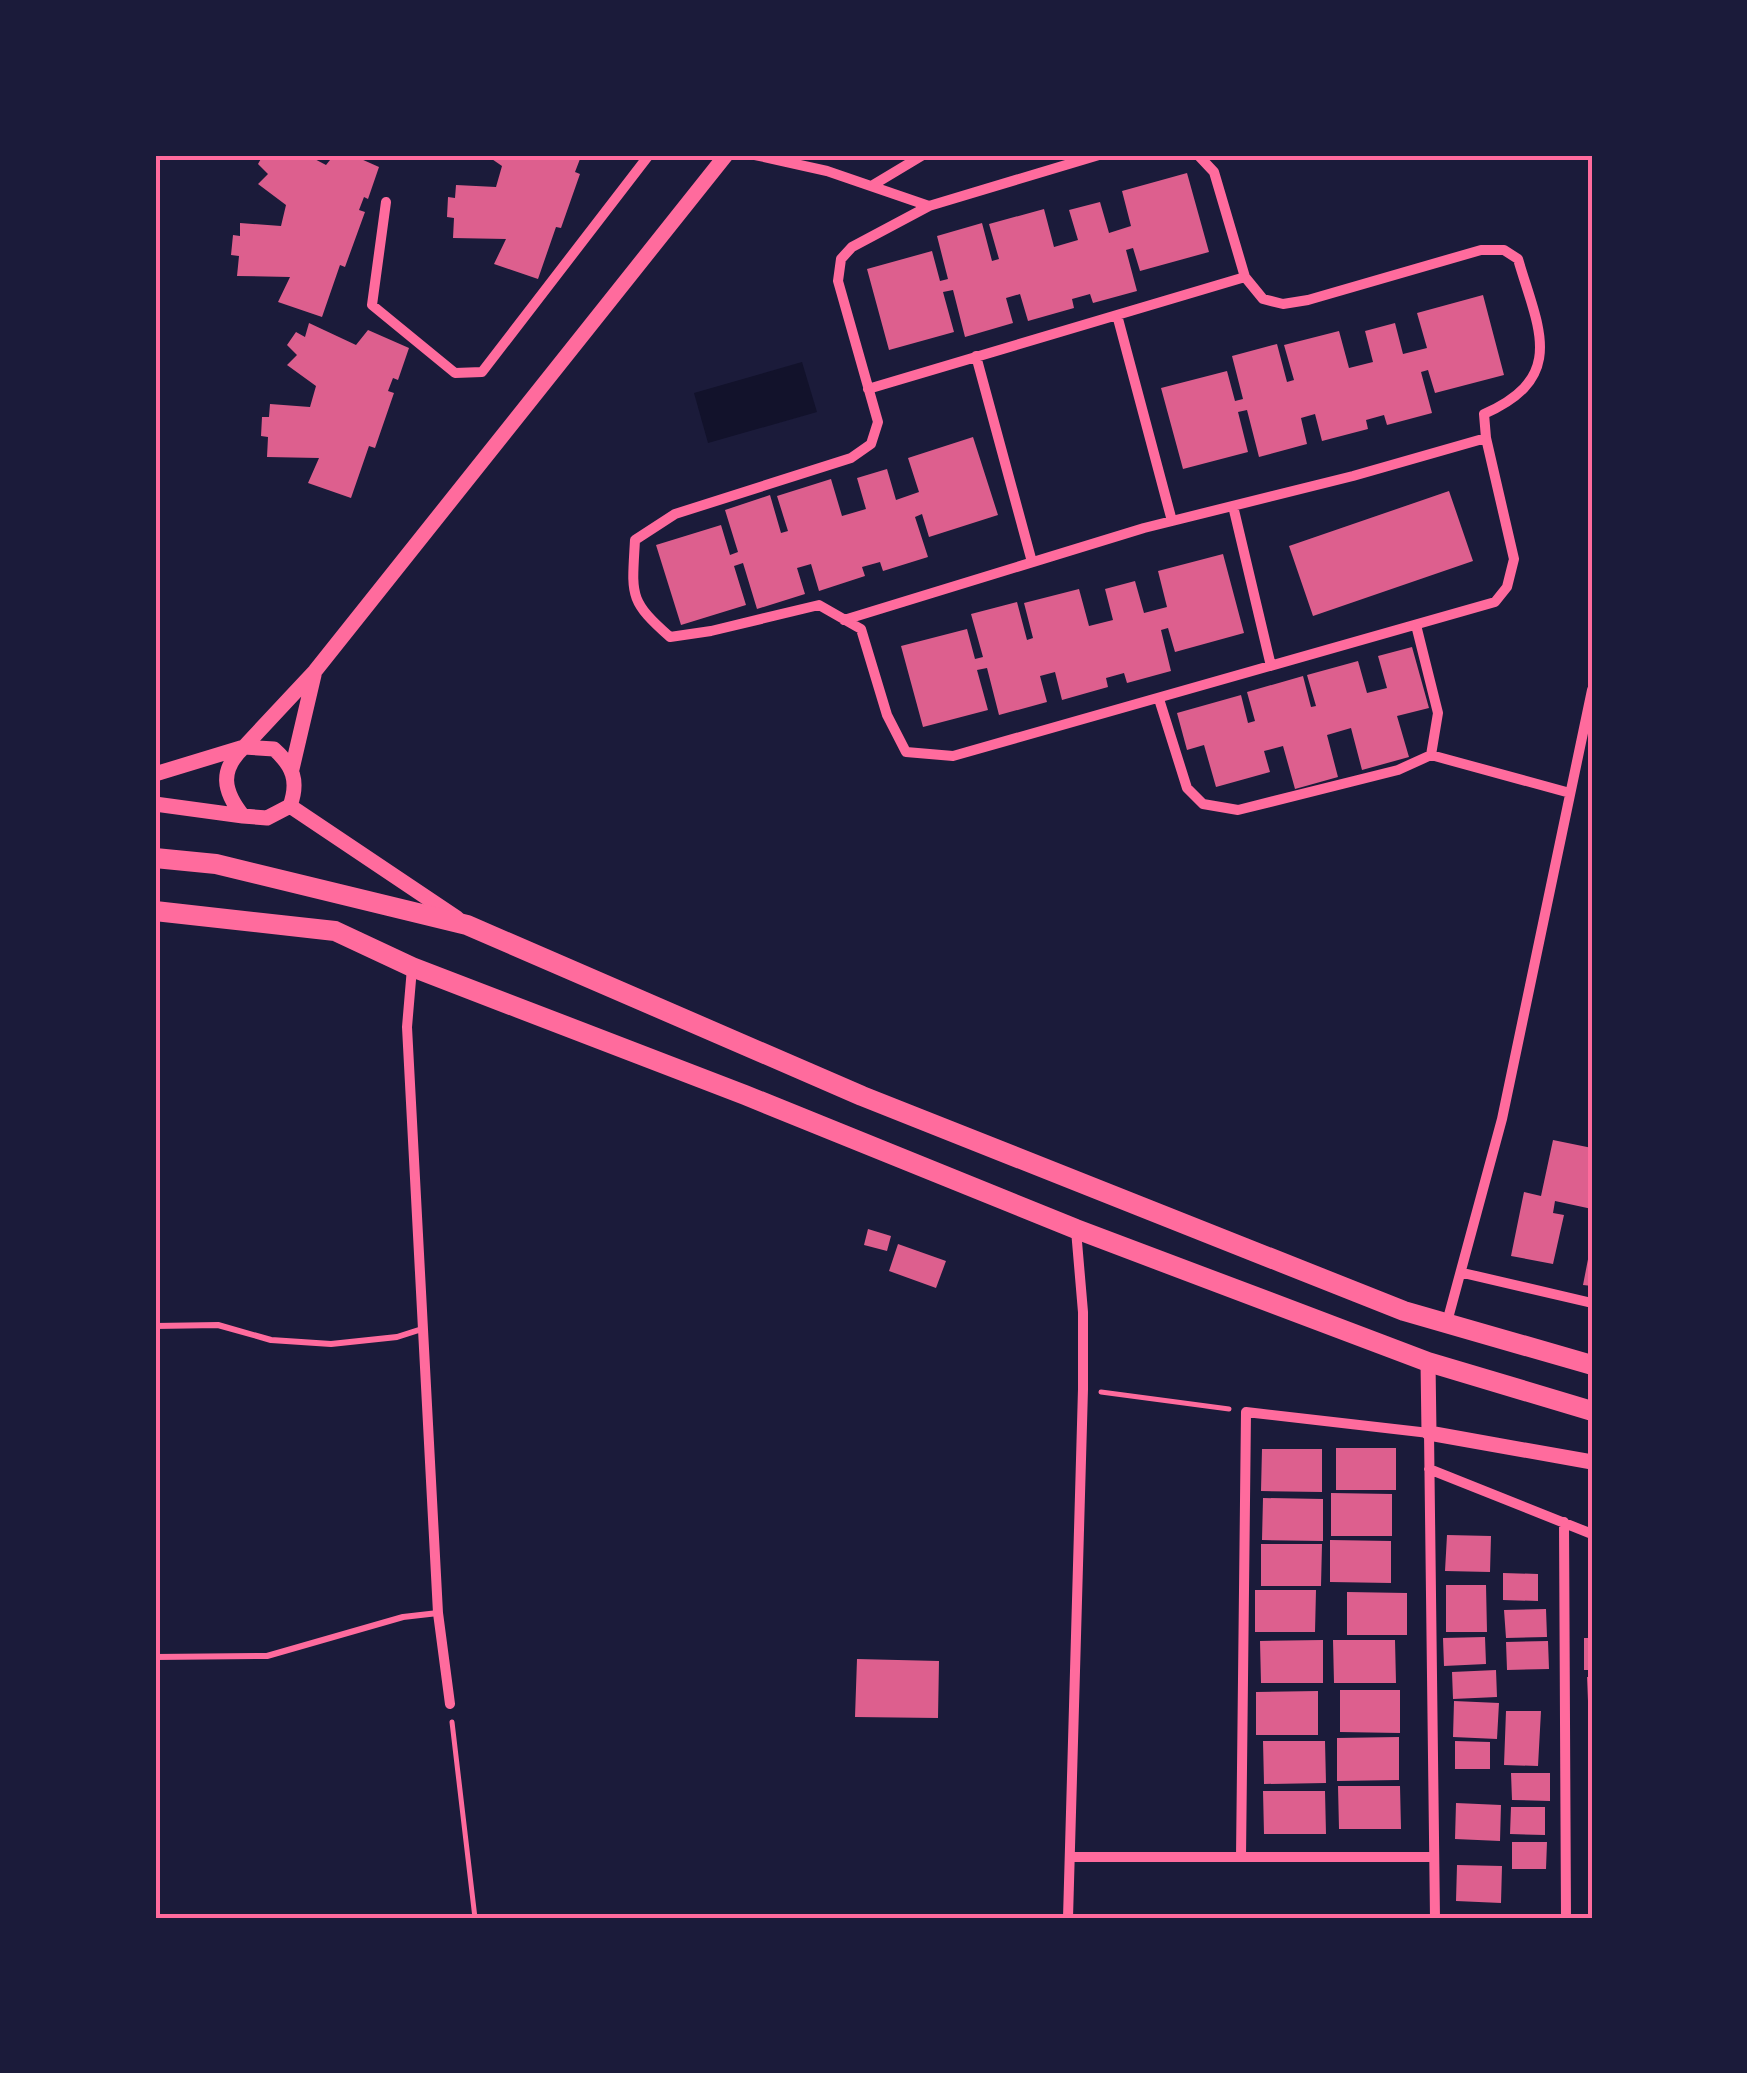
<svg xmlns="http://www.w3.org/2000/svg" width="1747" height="2073" font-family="'DejaVu Sans',sans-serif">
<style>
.water{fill:#12122b}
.building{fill:#dd5f8e}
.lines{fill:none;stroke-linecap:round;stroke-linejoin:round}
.path{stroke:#ff6b9d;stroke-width:5}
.service{stroke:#ff6b9d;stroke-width:6}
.minor{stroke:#ff6b9d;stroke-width:10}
.tertiary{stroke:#ff6b9d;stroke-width:15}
.primary{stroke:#ff6b9d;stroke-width:20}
.neatline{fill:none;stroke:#ff6b9d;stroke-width:4}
</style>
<rect width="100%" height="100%" fill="#1b1b3a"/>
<path class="water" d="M 802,362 L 817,412 L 708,443 L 694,393 Z"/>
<path class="building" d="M 263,155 L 307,155 L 326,165 L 334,155 L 352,155 L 379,167 L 368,199 L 364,197 L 359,210 L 365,212 L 345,267 L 340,265 L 322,317 L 278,302 L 290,277 L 237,276 L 239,256 L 231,255 L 233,235 L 240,236 L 240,223 L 281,226 L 286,205 L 258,184 L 268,174 L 258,164 Z
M 486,155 L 586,155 L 584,160 L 580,159 L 575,172 L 580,174 L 561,228 L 556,227 L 538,279 L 494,264 L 506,239 L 453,238 L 454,218 L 447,217 L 448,197 L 455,198 L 456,185 L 496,187 L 502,166 Z
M 1187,173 L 1209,252 L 1140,271 L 1133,248 L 1126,250 L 1137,291 L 1093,303 L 1090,294 L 1072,299 L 1074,308 L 1028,321 L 1020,294 L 1006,298 L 1013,323 L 965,337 L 953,290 L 943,292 L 954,332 L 889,350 L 867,269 L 932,251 L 940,281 L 948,279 L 937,236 L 982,223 L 992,261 L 999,259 L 989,224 L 1044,209 L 1054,247 L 1078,240 L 1069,210 L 1100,202 L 1109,233 L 1131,226 L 1122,191 Z
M 1483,295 L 1504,375 L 1435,393 L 1428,370 L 1421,372 L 1432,413 L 1387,425 L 1384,415 L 1366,420 L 1368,429 L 1322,441 L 1315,414 L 1301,418 L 1307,444 L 1259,457 L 1247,410 L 1238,412 L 1248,452 L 1183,469 L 1161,388 L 1227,371 L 1235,401 L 1243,399 L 1232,356 L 1277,344 L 1287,382 L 1294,380 L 1284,345 L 1339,331 L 1349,368 L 1373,362 L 1365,331 L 1395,323 L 1403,354 L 1427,348 L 1417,313 Z
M 309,323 L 356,345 L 368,330 L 409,348 L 398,380 L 393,378 L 388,391 L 394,393 L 375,448 L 369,446 L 351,498 L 308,483 L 319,458 L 267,457 L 268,437 L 261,436 L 262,417 L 269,417 L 270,404 L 310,407 L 316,386 L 287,365 L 297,355 L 287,345 L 296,332 L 305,337 Z
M 973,437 L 998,515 L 929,537 L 922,514 L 915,517 L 928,557 L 883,571 L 880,562 L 862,567 L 865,576 L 819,591 L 811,564 L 797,568 L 805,594 L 757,609 L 743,563 L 734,566 L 746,605 L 681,625 L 656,545 L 721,525 L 730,555 L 738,552 L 725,510 L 770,495 L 781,533 L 788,531 L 777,496 L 831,479 L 842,516 L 866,509 L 857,478 L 887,469 L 896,500 L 919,492 L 908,458 Z
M 1449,491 L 1473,561 L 1313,616 L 1289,546 Z
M 1223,554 L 1244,633 L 1175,652 L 1168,628 L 1161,630 L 1171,671 L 1127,683 L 1124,673 L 1106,678 L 1108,687 L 1062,700 L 1055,672 L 1040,676 L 1047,702 L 999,715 L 987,668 L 977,670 L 988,710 L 923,727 L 901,646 L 967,629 L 975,659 L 983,657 L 971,614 L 1017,602 L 1027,640 L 1033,638 L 1024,603 L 1079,589 L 1089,626 L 1113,620 L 1105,589 L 1135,581 L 1144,613 L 1167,607 L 1158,571 Z
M 1412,647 L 1429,708 L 1397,716 L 1409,757 L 1362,770 L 1351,728 L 1327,735 L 1338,777 L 1295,789 L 1283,746 L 1264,751 L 1270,772 L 1216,787 L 1204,745 L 1187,750 L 1177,713 L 1241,695 L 1248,723 L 1255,721 L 1247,692 L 1303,676 L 1311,707 L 1316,706 L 1307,675 L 1358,661 L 1367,693 L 1387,688 L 1378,656 Z
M 1553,1140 L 1592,1148 L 1592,1209 L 1555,1201 L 1553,1213 L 1564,1215 L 1553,1264 L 1511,1256 L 1524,1192 L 1541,1196 Z
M 868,1229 L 891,1236 L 887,1251 L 864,1245 Z
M 898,1244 L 946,1261 L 936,1288 L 889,1271 Z
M 1590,1249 L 1592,1249 L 1592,1286 L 1583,1285 Z
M 1336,1448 L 1396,1448 L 1396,1490 L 1336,1490 Z
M 1262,1449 L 1322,1449 L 1322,1492 L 1261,1491 Z
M 1331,1493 L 1392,1494 L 1392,1536 L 1331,1536 Z
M 1263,1498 L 1323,1499 L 1323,1541 L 1262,1540 Z
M 1447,1535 L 1491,1536 L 1490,1572 L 1445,1571 Z
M 1330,1540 L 1391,1541 L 1391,1583 L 1330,1582 Z
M 1261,1544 L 1322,1544 L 1321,1586 L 1261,1586 Z
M 1503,1573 L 1538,1574 L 1538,1601 L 1503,1600 Z
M 1446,1585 L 1486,1585 L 1487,1632 L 1446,1632 Z
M 1255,1590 L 1316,1590 L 1315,1632 L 1255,1632 Z
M 1347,1592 L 1407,1593 L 1407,1635 L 1347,1635 Z
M 1546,1609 L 1547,1637 L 1506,1638 L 1504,1610 Z
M 1485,1637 L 1486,1664 L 1444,1666 L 1443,1638 Z
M 1584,1638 L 1592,1638 L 1592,1670 L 1584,1670 Z
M 1323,1640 L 1323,1683 L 1261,1683 L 1260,1641 Z
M 1333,1640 L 1395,1640 L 1396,1683 L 1334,1683 Z
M 1548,1641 L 1549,1669 L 1507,1670 L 1506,1642 Z
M 857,1659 L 939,1661 L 938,1718 L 855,1717 Z
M 1496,1670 L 1497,1697 L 1453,1699 L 1452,1672 Z
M 1587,1677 L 1592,1677 L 1592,1701 L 1588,1701 Z
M 1340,1690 L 1400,1690 L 1400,1733 L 1340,1732 Z
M 1318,1691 L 1318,1735 L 1256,1735 L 1256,1692 Z
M 1454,1701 L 1499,1703 L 1497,1739 L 1453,1737 Z
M 1506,1711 L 1541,1711 L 1538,1766 L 1504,1765 Z
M 1399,1737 L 1399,1780 L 1337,1781 L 1337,1738 Z
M 1263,1741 L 1325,1741 L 1326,1783 L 1264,1784 Z
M 1455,1741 L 1490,1742 L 1490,1769 L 1455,1769 Z
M 1511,1773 L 1550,1773 L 1550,1801 L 1512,1800 Z
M 1338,1786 L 1400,1786 L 1401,1829 L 1339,1829 Z
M 1263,1791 L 1325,1791 L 1326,1834 L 1264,1834 Z
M 1456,1803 L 1501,1805 L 1500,1841 L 1455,1839 Z
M 1511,1807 L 1545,1807 L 1545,1835 L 1510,1834 Z
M 1512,1842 L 1547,1842 L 1546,1869 L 1512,1869 Z
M 1457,1865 L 1502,1866 L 1501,1903 L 1456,1901 Z"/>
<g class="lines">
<path class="path" d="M 1101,1392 L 1229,1409
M 452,1722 L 475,1918"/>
<path class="service" d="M 155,1326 L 218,1325 L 271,1340 L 331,1344 L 397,1337 L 422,1329
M 155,1657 L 267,1656 L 403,1617 L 438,1613"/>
<path class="minor" d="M 755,155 L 827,171 L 929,206
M 1099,155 L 929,206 L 852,247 L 841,259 L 838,281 L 878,422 L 871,444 L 851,458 L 675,514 L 635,540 C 632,595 628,600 670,637 L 711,631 L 819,605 L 861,629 L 887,715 L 906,752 L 953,756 L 1495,602 L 1507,587 L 1514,559 L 1486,438 L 1484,414 C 1568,377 1538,328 1518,259 L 1504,250 L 1481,250 L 1308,300 L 1283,304 L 1263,299 L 1245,277 L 1214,172 L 1198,155
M 873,185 L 923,155
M 386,202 L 372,305 L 455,373 L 482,372 L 649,155
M 1117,315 L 1172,521
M 976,356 L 1032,562
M 868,389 L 1245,277
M 1233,506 L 1271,666
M 844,620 L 1144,528 L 1353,476 L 1486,438
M 1159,699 L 1187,788 L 1203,804 L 1238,810 L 1398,770 L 1431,755 L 1438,713 L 1416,625
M 1431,755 L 1570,793
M 412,968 L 407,1027 L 438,1613 L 450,1704
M 1463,1273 L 1592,1303
M 1447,1322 L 1502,1119 L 1592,690
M 1429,1469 L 1592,1534
M 1564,1522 L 1566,1918
M 1070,1857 L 1241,1857
M 1433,1857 L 1241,1857 L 1246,1412 L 1429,1433 L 1435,1918
M 1068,1918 L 1083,1389 L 1083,1312 L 1076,1230"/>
<path class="tertiary" d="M 292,769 L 314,675
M 155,774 L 244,747 L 274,749 C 293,766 299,781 290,806 L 267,818 L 243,816 C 223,791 219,770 244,747 L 315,671 L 726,155
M 155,804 L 243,816
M 290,806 L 457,918
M 1428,1362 L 1429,1433 L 1592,1462"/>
<path class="primary" d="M 155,858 L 216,864 L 467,925 L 862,1096 L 1404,1311 L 1592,1365
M 155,911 L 335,931 L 412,967 L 745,1095 L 1076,1229 L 1428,1362 L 1592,1411"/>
</g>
<rect width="1747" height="2073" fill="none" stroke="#1b1b3a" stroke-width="315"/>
<rect x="158" y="158" width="1432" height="1758" class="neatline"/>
</svg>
